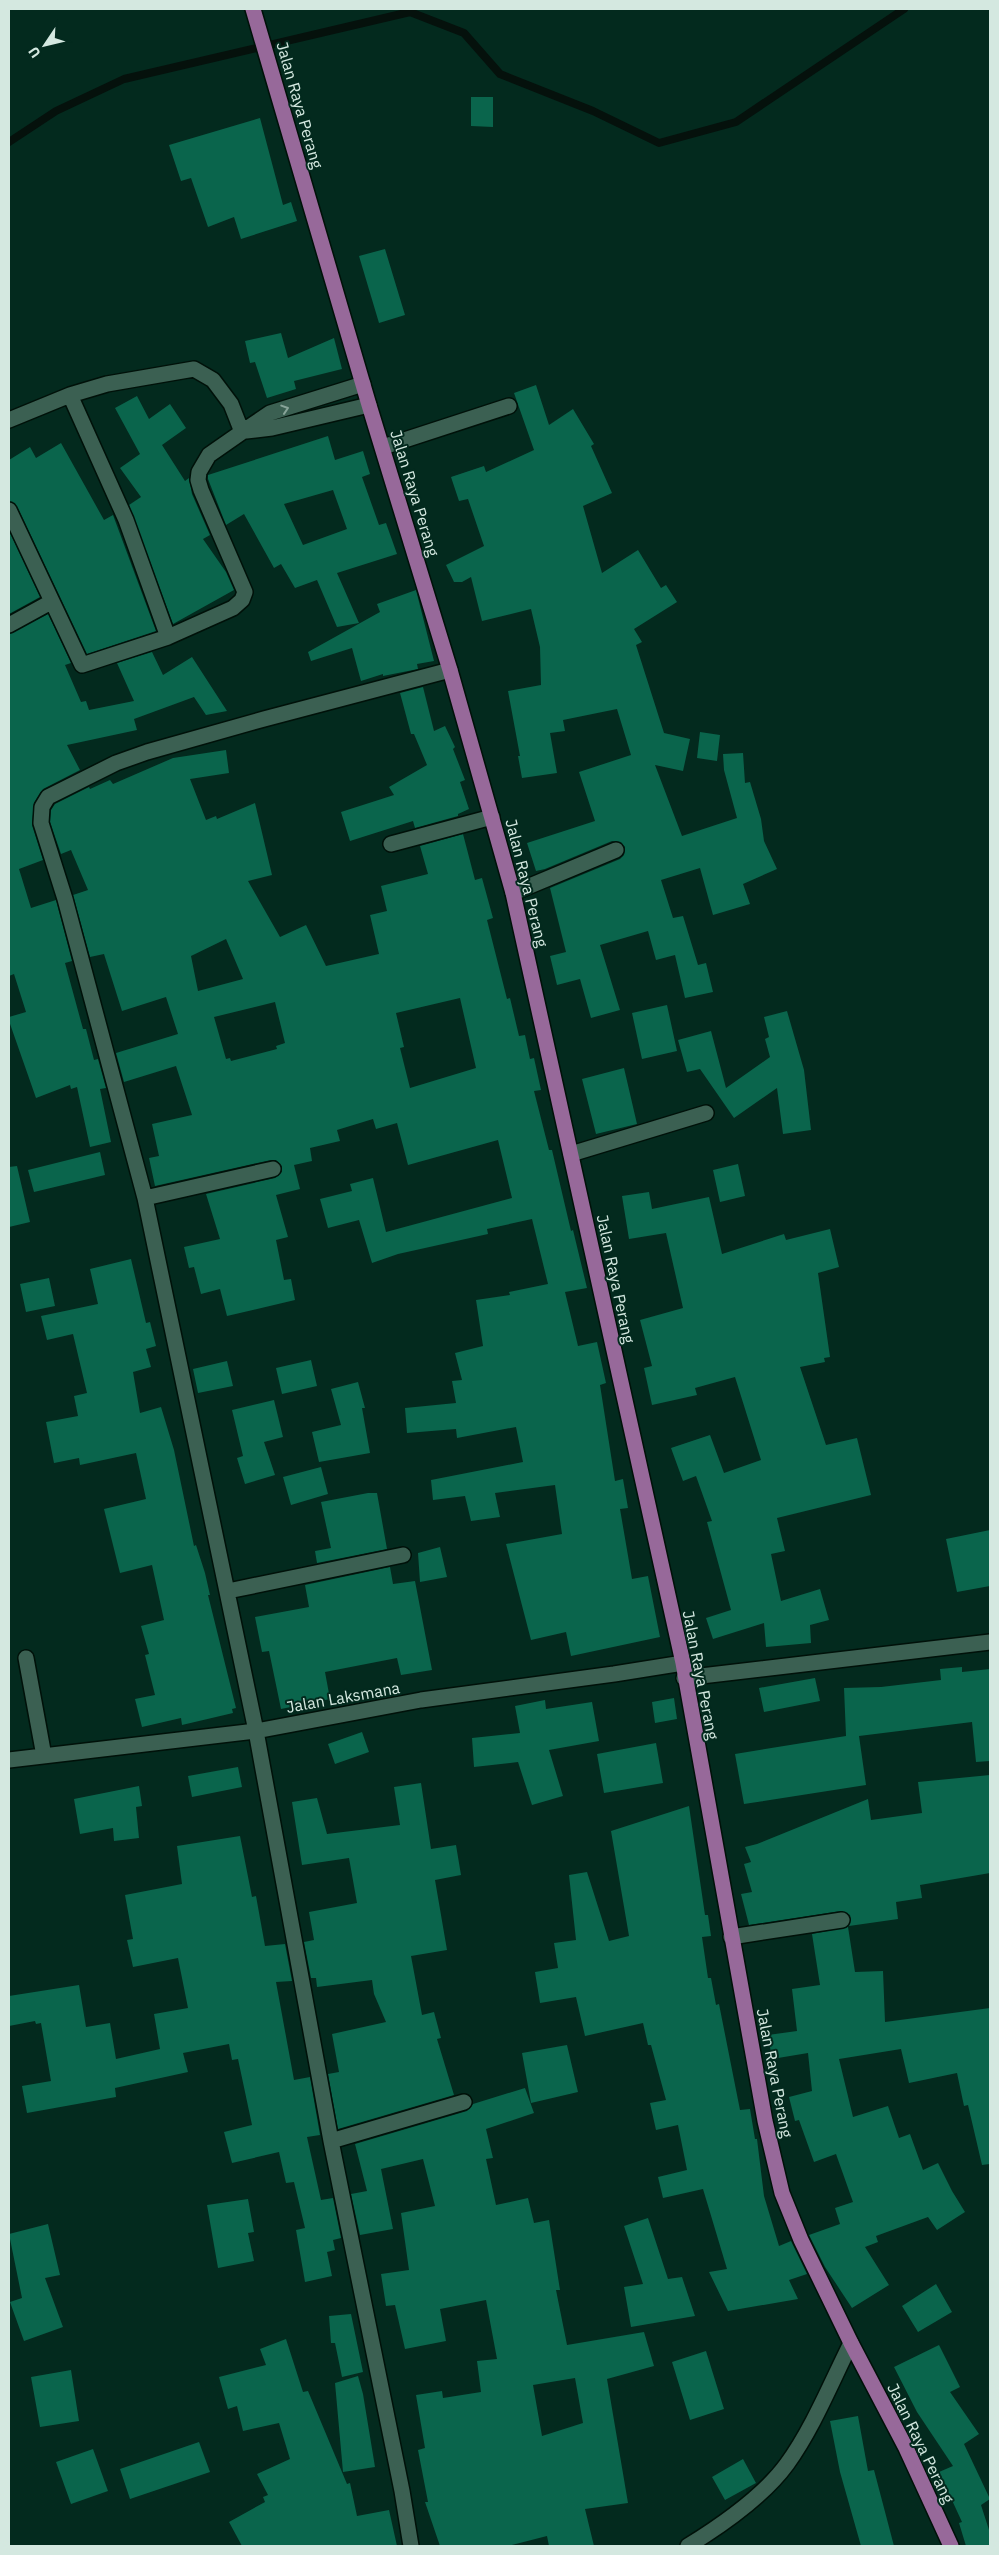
<svg xmlns="http://www.w3.org/2000/svg" width="999" height="2555" font-family="'IBM Plex Sans',sans-serif">
<style>
.lines{fill:none;stroke-linecap:round;stroke-linejoin:round}
.stream{stroke:#05110c;stroke-width:8}
.building{fill:#0a654c;fill-rule:evenodd}
.minor-casing{stroke:#001109;stroke-width:18}
.major-casing{stroke:#001109;stroke-width:18}
.minor{stroke:#3b6052;stroke-width:15}
.major{stroke:#97699a;stroke-width:15}
.oneway{stroke:#88a499}
.labels{text-anchor:middle;stroke-width:4;stroke-linejoin:round;paint-order:stroke}
.street-label{font-size:16px;fill:#d4e8e0;stroke:#032a1e}
</style>
<rect width="100%" height="100%" fill="#032a1e"/>
<g class="lines">
<path class="stream" d="M 9,142 L 56,111 L 124,79 L 410,12 L 464,33 L 500,74 L 593,111 L 659,143 L 736,122 L 904,9"/>
</g>
<path class="building" d="M 471,97 L 493,97 L 493,127 L 471,126 Z
M 260,118 L 283,205 L 291,202 L 297,221 L 241,239 L 234,217 L 208,227 L 191,178 L 181,181 L 169,145 Z
M 385,249 L 405,315 L 379,323 L 359,256 Z
M 281,333 L 288,358 L 334,338 L 342,369 L 294,381 L 296,389 L 267,398 L 255,362 L 250,363 L 245,341 Z
M 536,385 L 549,425 L 573,409 L 594,444 L 591,446 L 612,493 L 583,506 L 602,573 L 638,550 L 661,588 L 666,585 L 677,602 L 634,629 L 642,642 L 636,645 L 664,733 L 690,739 L 683,771 L 655,765 L 682,836 L 737,818 L 724,770 L 723,754 L 743,753 L 745,783 L 750,782 L 761,819 L 764,841 L 777,869 L 743,884 L 750,904 L 713,915 L 700,868 L 661,880 L 673,918 L 683,916 L 698,965 L 706,963 L 713,992 L 685,998 L 675,955 L 656,960 L 648,931 L 600,945 L 620,1010 L 591,1018 L 580,979 L 557,985 L 550,956 L 566,952 L 550,888 L 620,859 L 624,855 L 625,847 L 621,842 L 612,841 L 545,869 L 536,871 L 527,843 L 595,821 L 579,772 L 631,755 L 617,709 L 563,720 L 565,731 L 550,733 L 557,773 L 522,778 L 518,756 L 520,756 L 508,691 L 541,685 L 540,647 L 531,609 L 482,621 L 471,577 L 462,582 L 454,582 L 446,565 L 484,546 L 468,499 L 459,501 L 451,477 L 484,466 L 486,472 L 534,450 L 514,393 Z
M 137,396 L 149,419 L 170,404 L 186,428 L 162,445 L 185,481 L 189,478 L 192,494 L 210,535 L 203,539 L 226,572 L 234,590 L 173,624 L 129,505 L 141,497 L 120,468 L 140,454 L 115,408 Z
M 328,436 L 335,460 L 363,451 L 370,474 L 362,477 L 379,525 L 386,523 L 397,554 L 337,573 L 359,623 L 337,627 L 317,580 L 295,588 L 281,564 L 274,568 L 244,514 L 226,525 L 208,479 L 208,475 ZM 333,490 L 347,529 L 303,545 L 284,504 Z
M 61,443 L 104,520 L 113,515 L 156,631 L 87,654 L 17,506 L 9,501 L 9,460 L 30,447 L 36,458 Z
M 9,531 L 40,597 L 9,614 Z
M 416,590 L 434,661 L 417,664 L 418,669 L 383,676 L 383,674 L 361,681 L 352,648 L 311,661 L 308,652 L 380,612 L 377,604 Z
M 48,614 L 71,663 L 65,665 L 81,702 L 86,701 L 89,710 L 134,701 L 117,663 L 152,652 L 163,675 L 192,657 L 227,711 L 206,715 L 194,697 L 134,719 L 137,730 L 67,745 L 80,770 L 43,789 L 34,803 L 32,825 L 43,860 L 19,869 L 31,908 L 56,900 L 72,961 L 65,963 L 83,1029 L 86,1029 L 94,1060 L 98,1059 L 106,1088 L 100,1089 L 111,1142 L 90,1147 L 77,1087 L 71,1089 L 70,1085 L 36,1098 L 9,1021 L 9,1017 L 26,1012 L 14,974 L 9,976 L 9,634 Z
M 423,687 L 434,731 L 445,726 L 455,747 L 453,749 L 465,780 L 460,782 L 469,809 L 458,814 L 458,816 L 415,828 L 413,821 L 350,841 L 341,812 L 394,795 L 389,787 L 427,765 L 414,734 L 411,734 L 400,693 Z
M 700,732 L 720,735 L 717,761 L 697,758 Z
M 226,750 L 229,773 L 190,779 L 206,820 L 216,816 L 217,819 L 255,803 L 272,875 L 248,881 L 280,937 L 306,925 L 326,966 L 379,954 L 370,915 L 387,911 L 381,886 L 428,874 L 420,846 L 463,834 L 475,880 L 482,878 L 493,918 L 487,920 L 507,999 L 510,998 L 519,1036 L 525,1035 L 530,1059 L 534,1058 L 541,1090 L 534,1091 L 549,1150 L 552,1150 L 571,1231 L 573,1230 L 587,1288 L 565,1292 L 578,1346 L 597,1342 L 606,1383 L 600,1385 L 615,1481 L 623,1479 L 628,1508 L 620,1509 L 632,1579 L 648,1576 L 660,1637 L 571,1656 L 566,1632 L 531,1640 L 506,1544 L 562,1534 L 555,1485 L 495,1493 L 500,1517 L 471,1521 L 465,1496 L 433,1500 L 431,1480 L 523,1462 L 516,1427 L 457,1438 L 456,1429 L 407,1433 L 405,1408 L 456,1403 L 452,1381 L 462,1380 L 455,1353 L 483,1346 L 476,1300 L 510,1295 L 509,1292 L 548,1284 L 532,1219 L 487,1229 L 488,1234 L 398,1254 L 372,1263 L 359,1220 L 328,1228 L 320,1199 L 352,1191 L 350,1184 L 373,1178 L 386,1232 L 512,1198 L 498,1140 L 408,1165 L 397,1123 L 376,1129 L 373,1119 L 337,1130 L 340,1141 L 310,1148 L 312,1161 L 294,1165 L 300,1189 L 276,1195 L 288,1237 L 276,1240 L 284,1280 L 291,1279 L 295,1300 L 227,1316 L 220,1289 L 201,1294 L 194,1267 L 189,1268 L 184,1247 L 220,1239 L 206,1194 L 275,1178 L 282,1172 L 282,1166 L 276,1160 L 271,1160 L 155,1186 L 149,1158 L 159,1156 L 152,1124 L 192,1115 L 176,1066 L 124,1082 L 116,1053 L 178,1034 L 166,997 L 122,1011 L 104,954 L 90,957 L 73,895 L 88,890 L 71,850 L 61,854 L 50,822 L 51,810 L 55,804 L 89,787 L 90,789 L 110,780 L 113,784 L 173,758 ZM 226,939 L 243,979 L 198,991 L 191,956 ZM 460,998 L 476,1068 L 410,1088 L 400,1048 L 404,1047 L 396,1013 ZM 275,1002 L 285,1043 L 276,1046 L 277,1049 L 231,1061 L 230,1058 L 226,1059 L 214,1017 Z
M 667,1005 L 677,1051 L 642,1059 L 632,1013 Z
M 787,1011 L 804,1070 L 811,1130 L 783,1134 L 777,1088 L 734,1118 L 700,1069 L 687,1072 L 678,1040 L 711,1031 L 726,1088 L 770,1057 L 765,1039 L 769,1037 L 764,1017 Z
M 624,1068 L 637,1124 L 596,1134 L 582,1079 Z
M 100,1152 L 105,1175 L 34,1192 L 28,1170 Z
M 738,1164 L 745,1196 L 720,1202 L 713,1170 Z
M 17,1166 L 30,1222 L 9,1227 L 9,1167 Z
M 649,1192 L 652,1209 L 709,1197 L 722,1254 L 784,1234 L 786,1240 L 830,1229 L 839,1267 L 818,1273 L 830,1357 L 824,1358 L 825,1362 L 800,1367 L 826,1445 L 857,1438 L 871,1495 L 777,1518 L 785,1551 L 771,1554 L 781,1601 L 820,1589 L 829,1620 L 810,1625 L 811,1643 L 766,1647 L 764,1623 L 713,1639 L 706,1618 L 731,1610 L 707,1522 L 712,1521 L 696,1476 L 683,1481 L 671,1448 L 710,1435 L 724,1473 L 761,1460 L 735,1377 L 695,1388 L 697,1395 L 652,1405 L 644,1368 L 652,1366 L 640,1320 L 683,1308 L 666,1233 L 629,1239 L 622,1196 Z
M 131,1259 L 146,1323 L 150,1322 L 156,1346 L 146,1349 L 151,1367 L 133,1372 L 140,1413 L 161,1407 L 174,1450 L 194,1546 L 196,1545 L 205,1573 L 210,1595 L 208,1595 L 236,1708 L 232,1709 L 233,1713 L 182,1725 L 181,1718 L 142,1727 L 135,1699 L 155,1695 L 145,1655 L 149,1654 L 141,1626 L 164,1620 L 152,1565 L 120,1573 L 104,1509 L 146,1499 L 136,1453 L 80,1465 L 79,1458 L 54,1463 L 46,1422 L 78,1416 L 74,1396 L 87,1393 L 73,1334 L 47,1340 L 41,1316 L 98,1304 L 90,1269 Z
M 49,1278 L 55,1306 L 26,1312 L 20,1284 Z
M 311,1360 L 317,1386 L 282,1394 L 276,1368 Z
M 227,1361 L 233,1386 L 198,1393 L 193,1369 Z
M 358,1382 L 365,1408 L 362,1408 L 370,1453 L 319,1462 L 312,1432 L 341,1425 L 331,1389 Z
M 274,1400 L 283,1437 L 264,1442 L 275,1475 L 245,1484 L 237,1458 L 243,1456 L 232,1410 Z
M 321,1467 L 328,1494 L 291,1505 L 283,1477 Z
M 368,1493 L 377,1493 L 387,1549 L 317,1563 L 315,1551 L 331,1548 L 321,1502 Z
M 990,1530 L 990,1586 L 957,1592 L 946,1539 Z
M 440,1547 L 447,1577 L 420,1582 L 418,1553 Z
M 390,1567 L 393,1584 L 415,1581 L 432,1670 L 401,1675 L 397,1658 L 325,1672 L 330,1699 L 281,1709 L 269,1651 L 262,1652 L 255,1617 L 309,1607 L 305,1585 Z
M 962,1667 L 962,1672 L 990,1669 L 990,1761 L 976,1762 L 972,1722 L 859,1736 L 866,1785 L 744,1804 L 735,1754 L 846,1736 L 844,1688 L 881,1687 L 941,1680 L 940,1669 Z
M 815,1678 L 820,1701 L 764,1712 L 759,1688 Z
M 674,1698 L 677,1719 L 655,1723 L 652,1702 Z
M 545,1700 L 546,1709 L 592,1702 L 599,1741 L 549,1750 L 563,1796 L 532,1805 L 518,1762 L 474,1767 L 472,1738 L 520,1733 L 515,1706 Z
M 362,1732 L 369,1752 L 335,1764 L 328,1744 Z
M 656,1743 L 663,1783 L 604,1793 L 597,1754 Z
M 238,1767 L 242,1787 L 192,1797 L 188,1776 Z
M 990,1775 L 990,1873 L 920,1885 L 922,1898 L 896,1902 L 898,1919 L 849,1926 L 851,1919 L 850,1915 L 841,1911 L 749,1925 L 741,1894 L 752,1892 L 744,1864 L 751,1862 L 745,1847 L 757,1844 L 868,1799 L 871,1820 L 922,1813 L 918,1782 Z
M 421,1783 L 431,1849 L 456,1845 L 461,1875 L 435,1880 L 447,1950 L 411,1956 L 422,2015 L 434,2012 L 441,2038 L 437,2039 L 454,2095 L 338,2129 L 328,2074 L 339,2072 L 332,2034 L 386,2022 L 374,1994 L 372,1980 L 317,1987 L 316,1978 L 311,1978 L 304,1942 L 314,1940 L 309,1912 L 357,1903 L 349,1858 L 302,1865 L 292,1802 L 317,1798 L 327,1834 L 400,1825 L 394,1787 Z
M 139,1786 L 142,1806 L 136,1807 L 139,1838 L 114,1841 L 113,1828 L 80,1834 L 74,1799 Z
M 689,1806 L 705,1915 L 708,1915 L 711,1936 L 702,1937 L 708,1978 L 711,1978 L 716,2005 L 719,2004 L 740,2110 L 750,2109 L 755,2139 L 757,2139 L 764,2196 L 779,2246 L 791,2241 L 807,2274 L 789,2280 L 798,2299 L 728,2311 L 709,2272 L 727,2269 L 703,2189 L 663,2198 L 658,2177 L 687,2170 L 678,2125 L 656,2130 L 650,2103 L 666,2100 L 651,2045 L 648,2045 L 643,2023 L 585,2036 L 576,1997 L 540,2003 L 535,1972 L 558,1968 L 554,1943 L 576,1940 L 569,1875 L 587,1872 L 609,1941 L 629,1936 L 611,1831 Z
M 240,1836 L 252,1897 L 256,1896 L 265,1946 L 285,1944 L 292,1981 L 276,1982 L 294,2080 L 310,2077 L 320,2135 L 307,2137 L 321,2200 L 333,2198 L 341,2238 L 333,2240 L 335,2250 L 327,2252 L 332,2276 L 305,2282 L 296,2230 L 305,2228 L 294,2182 L 286,2183 L 279,2152 L 232,2163 L 224,2132 L 252,2125 L 238,2059 L 232,2060 L 229,2044 L 183,2053 L 188,2072 L 115,2088 L 116,2097 L 27,2113 L 22,2086 L 51,2081 L 41,2023 L 36,2024 L 35,2021 L 9,2026 L 9,1996 L 79,1985 L 86,2027 L 110,2023 L 116,2059 L 160,2049 L 154,2014 L 188,2008 L 178,1958 L 133,1967 L 127,1940 L 133,1939 L 125,1895 L 182,1884 L 177,1846 Z
M 848,1927 L 855,1972 L 883,1971 L 885,2022 L 990,2008 L 990,2164 L 982,2165 L 968,2105 L 964,2106 L 957,2073 L 909,2083 L 901,2049 L 839,2059 L 853,2117 L 888,2106 L 899,2138 L 910,2134 L 923,2170 L 938,2163 L 952,2191 L 965,2212 L 937,2230 L 928,2217 L 876,2236 L 878,2242 L 865,2247 L 889,2285 L 852,2308 L 825,2267 L 809,2235 L 840,2224 L 835,2208 L 853,2202 L 836,2154 L 814,2162 L 799,2120 L 795,2121 L 789,2097 L 812,2091 L 808,2053 L 772,2059 L 768,2035 L 797,2031 L 792,1989 L 820,1985 L 812,1934 Z
M 567,2045 L 578,2092 L 531,2103 L 522,2053 Z
M 525,2088 L 534,2113 L 486,2129 L 493,2158 L 486,2159 L 496,2205 L 528,2198 L 534,2223 L 549,2220 L 560,2290 L 556,2290 L 567,2345 L 644,2332 L 654,2366 L 607,2379 L 628,2503 L 585,2509 L 594,2546 L 549,2546 L 547,2536 L 508,2546 L 440,2546 L 425,2502 L 428,2502 L 418,2450 L 425,2448 L 416,2395 L 442,2391 L 443,2398 L 481,2392 L 477,2361 L 497,2359 L 486,2300 L 440,2309 L 446,2341 L 405,2349 L 395,2305 L 386,2306 L 381,2274 L 409,2270 L 401,2213 L 435,2206 L 423,2159 L 381,2169 L 393,2229 L 360,2235 L 351,2194 L 367,2191 L 355,2144 L 467,2111 L 473,2104 ZM 575,2378 L 583,2423 L 542,2436 L 533,2385 Z
M 248,2199 L 254,2232 L 248,2233 L 254,2261 L 218,2268 L 207,2205 Z
M 648,2218 L 668,2279 L 682,2277 L 695,2316 L 631,2327 L 624,2287 L 643,2284 L 624,2226 Z
M 48,2224 L 60,2275 L 45,2278 L 63,2327 L 24,2341 L 10,2302 L 22,2298 L 9,2234 Z
M 936,2284 L 952,2312 L 918,2332 L 902,2306 Z
M 351,2314 L 363,2372 L 342,2377 L 335,2343 L 331,2343 L 329,2316 Z
M 286,2339 L 303,2392 L 308,2391 L 347,2484 L 350,2483 L 357,2516 L 389,2510 L 397,2546 L 242,2546 L 229,2522 L 265,2502 L 263,2497 L 268,2495 L 257,2474 L 290,2459 L 279,2423 L 243,2431 L 237,2406 L 228,2409 L 219,2377 L 266,2365 L 260,2349 Z
M 939,2345 L 960,2387 L 950,2392 L 979,2434 L 964,2444 L 990,2499 L 981,2505 L 990,2533 L 990,2546 L 966,2546 L 959,2523 L 962,2522 L 939,2472 L 953,2466 L 917,2412 L 894,2367 Z
M 706,2351 L 724,2409 L 690,2420 L 672,2362 Z
M 71,2370 L 79,2421 L 40,2427 L 31,2377 Z
M 358,2376 L 363,2394 L 375,2467 L 343,2472 L 335,2383 Z
M 858,2416 L 868,2471 L 874,2470 L 894,2546 L 861,2546 L 840,2472 L 830,2421 Z
M 199,2442 L 210,2472 L 130,2499 L 120,2469 Z
M 93,2449 L 108,2491 L 71,2504 L 56,2462 Z
M 743,2459 L 756,2483 L 725,2500 L 712,2477 Z"/>
<g class="lines">
<defs>
<path id="minor" d="M 70,395 L 126,520 L 168,637
M 9,420 L 70,395 L 107,384 L 194,369 L 213,380 L 231,404 L 242,432
M 246,431 L 272,428 L 369,405
M 383,447 L 509,406
M 9,510 L 82,665 L 168,637 L 233,608 L 242,600 L 245,592 L 201,490 L 198,480 L 199,472 L 209,455 L 242,432 L 270,413 L 363,384
M 9,625 L 51,602
M 391,844 L 492,817
M 513,893 L 616,850
M 571,1154 L 706,1113
M 145,1198 L 273,1169
M 228,1591 L 403,1555
M 26,1658 L 44,1756
M 684,1678 L 990,1642
M 9,1760 L 256,1731 L 421,1700 L 614,1674 L 683,1663
M 731,1937 L 842,1920
M 331,2141 L 464,2102
M 411,2546 L 402,2491 L 331,2141 L 256,1731 L 145,1198 L 65,899 L 41,823 L 42,807 L 48,797 L 116,763 L 147,752 L 264,719 L 450,670
M 688,2546 C 722,2525 763,2497 787,2464 C 813,2428 831,2383 851,2343"/>
<path id="major" d="M 253,9 L 369,405 L 450,670 L 513,893 L 683,1663 L 765,2121 L 782,2193 L 801,2240 L 851,2343 L 906,2448 L 951,2546"/>
</defs>
<use href="#minor" class="minor-casing"/>
<use href="#major" class="major-casing"/>
<use href="#minor" class="minor"/>
<use href="#major" class="major"/>
</g>
<defs><path id="oneway-chevron" d="M-2-3.5L2.5 0L-2 3.5" fill="none" stroke-width="1.6" stroke-linecap="round" stroke-linejoin="round" transform="scale(1.25)"/></defs>
<use class="oneway" href="#oneway-chevron" transform="translate(285 409) rotate(-18)"/>
<g class="labels">
<g class="street-label">
<text transform="translate(300 105) rotate(74)" y="6">Jalan Raya Perang</text>
<text transform="translate(415 493) rotate(73)" y="6">Jalan Raya Perang</text>
<text transform="translate(527 883) rotate(76)" y="6">Jalan Raya Perang</text>
<text transform="translate(616 1279) rotate(78)" y="6">Jalan Raya Perang</text>
<text transform="translate(701 1675) rotate(79)" y="6">Jalan Raya Perang</text>
<text transform="translate(343 1697) rotate(-10)" y="6">Jalan Laksmana</text>
<text transform="translate(775 2073) rotate(79)" y="6">Jalan Raya Perang</text>
<text transform="translate(921 2443) rotate(64)" y="6">Jalan Raya Perang</text>
</g>
</g>
<rect width="999" height="2555" fill="none" stroke="#d4e8e0" stroke-width="20"/>
<g transform="translate(45 45) rotate(235)" stroke="#032a1e" stroke-width="4" paint-order="stroke">
<path d="M0-4L9 19L0 12L-9 19Z" fill="#d4e8e0"/>
<text y="-8" font-size="14" font-weight="bold" text-anchor="middle" fill="#d4e8e0">U</text>
</g>
</svg>
